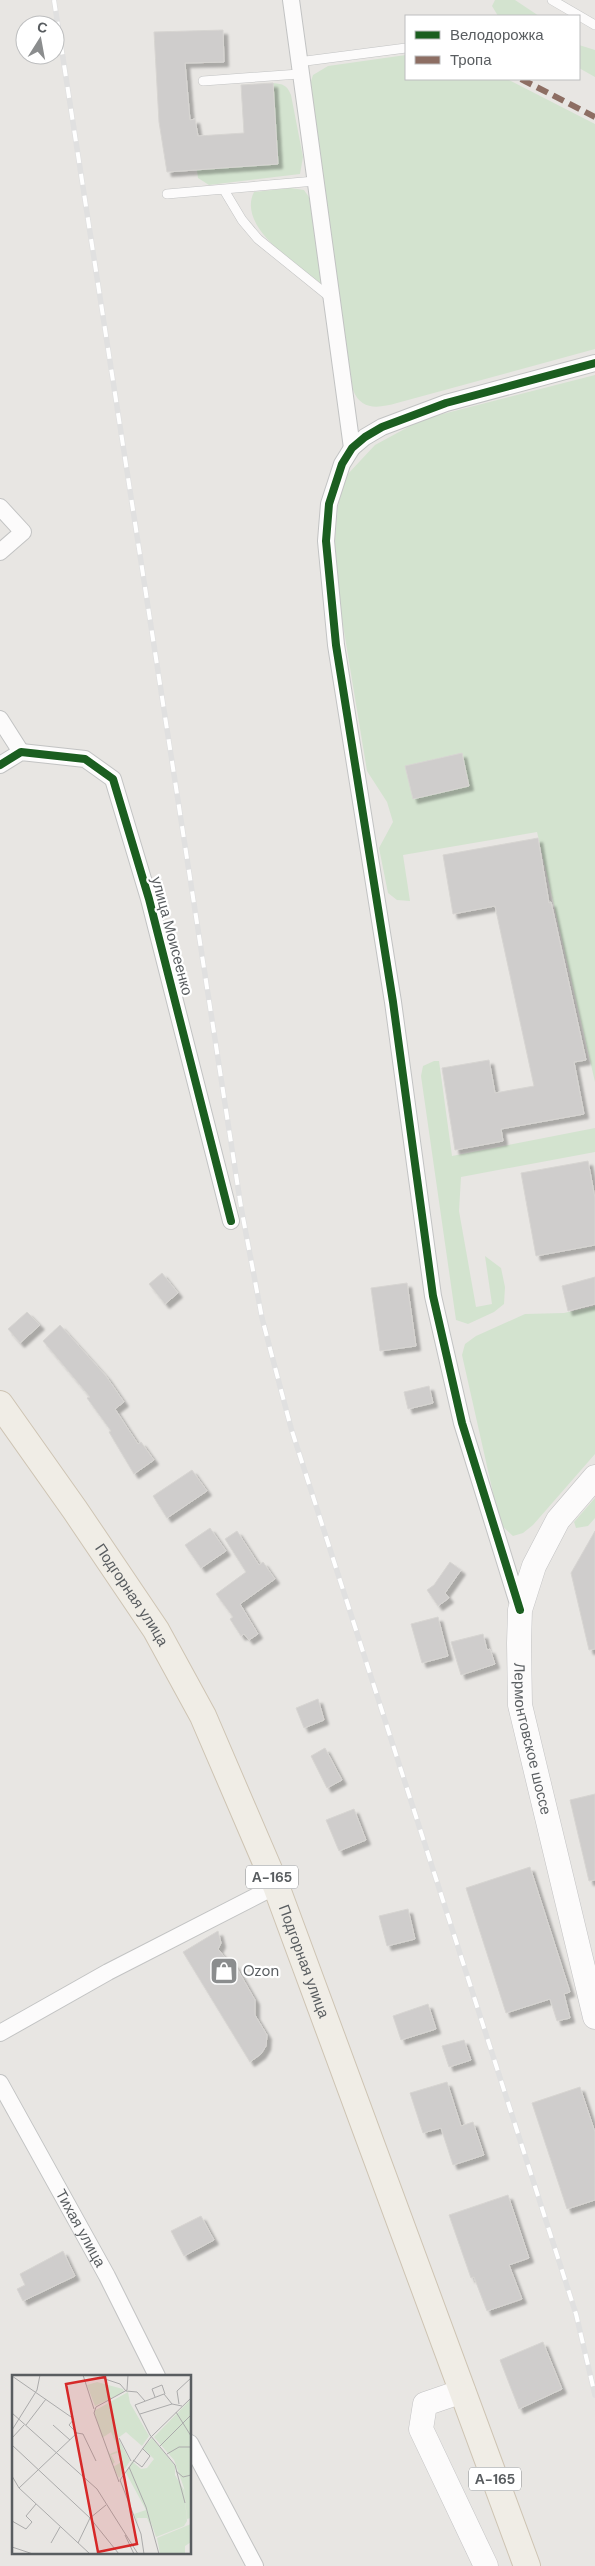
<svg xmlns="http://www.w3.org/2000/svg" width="595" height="2566" font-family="'DM Sans',sans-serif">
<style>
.green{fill:#d3e3cf}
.building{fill:#cfcdcc;stroke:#d7d5d2;filter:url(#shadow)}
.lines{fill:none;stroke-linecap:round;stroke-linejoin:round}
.lane-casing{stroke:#c2c3c3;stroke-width:10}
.street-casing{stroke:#c2c3c3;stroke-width:18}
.secondary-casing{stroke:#c3c3c4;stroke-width:25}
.primary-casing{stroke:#cec4b3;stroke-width:28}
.lane{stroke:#fcfbfb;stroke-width:9}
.street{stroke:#fcfbfb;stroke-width:16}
.secondary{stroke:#fcfbfb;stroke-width:24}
.primary{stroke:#f0ede6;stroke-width:26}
.rail-casing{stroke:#e0e0e0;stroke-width:5.5}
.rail{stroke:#fff;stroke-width:4;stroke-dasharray:11;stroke-linecap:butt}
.quiet{stroke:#8d6e63;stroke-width:6;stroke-dasharray:12 6;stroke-linecap:butt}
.cycleway-casing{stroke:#fff;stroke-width:11}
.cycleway{stroke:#1b5e20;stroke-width:8}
.labels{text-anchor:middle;stroke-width:4.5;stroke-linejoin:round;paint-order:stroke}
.shield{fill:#fff;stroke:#8b8e90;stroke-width:1}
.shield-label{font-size:14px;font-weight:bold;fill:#595d60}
.street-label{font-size:15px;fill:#595d60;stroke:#fff}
.poi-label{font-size:15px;fill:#595d60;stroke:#fff;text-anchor:start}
.inset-road{fill:none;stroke:#ababab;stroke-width:1}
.view{fill:#d62828;fill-opacity:0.15;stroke:#d62828;stroke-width:2.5}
.inset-edge{fill:none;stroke:#595d60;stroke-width:2.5}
</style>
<defs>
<filter id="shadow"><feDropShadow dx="4.5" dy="4.5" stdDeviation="1" flood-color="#0004"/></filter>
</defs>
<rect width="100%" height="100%" fill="#e8e6e3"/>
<path class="green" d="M 495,0 L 515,0 L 539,16 L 498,16 L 492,6 Z
M 579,45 L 595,50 L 595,77 L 579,68 Z
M 406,55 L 406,79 L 507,79 L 595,124 L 595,349 L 397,403 C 379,408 361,411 353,390 L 308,91 L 313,75 L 328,66 Z
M 273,83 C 283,84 287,85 291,95 L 303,157 L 300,174 L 209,185 L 198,178 L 197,170 L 278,164 Z
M 291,188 L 304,190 L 311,200 L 323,285 C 300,266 236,228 254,192 Z
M 595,375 L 595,1082 L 537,832 L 403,855 L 410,901 L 397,900 L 388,893 L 379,848 L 393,822 L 387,802 L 367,771 L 340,607 L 334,551 L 338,506 L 346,476 L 375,445 L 423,419 Z
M 434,1061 L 439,1061 L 452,1156 L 595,1128 L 595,1152 L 461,1177 L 459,1211 L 476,1307 L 492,1304 L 485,1256 L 501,1268 L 505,1287 L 504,1304 L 494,1312 L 468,1324 L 456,1320 L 421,1076 L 423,1066 Z
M 595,1306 L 595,1454 L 533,1525 L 523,1533 L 513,1536 L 500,1524 L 462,1355 L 465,1344 L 476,1336 L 525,1314 L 564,1313 Z
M 595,1498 L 595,1518 L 588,1526 L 576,1528 L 574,1522 Z"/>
<path class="building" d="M 223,30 L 224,62 L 185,63 L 190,120 L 195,119 L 198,136 L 244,133 L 241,85 L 273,83 L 278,164 L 167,172 L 159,122 L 154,32 Z
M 462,753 L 469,786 L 413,799 L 405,766 Z
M 538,838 L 549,903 L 551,902 L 586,1060 L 574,1062 L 584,1114 L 501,1129 L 503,1141 L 455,1150 L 442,1068 L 489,1060 L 495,1093 L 534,1086 L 495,906 L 453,914 L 443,855 Z
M 588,1161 L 595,1198 L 595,1245 L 536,1256 L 521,1173 Z
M 162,1273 L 178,1293 L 165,1304 L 149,1284 Z
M 595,1277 L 595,1304 L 568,1311 L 562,1286 Z
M 407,1283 L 416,1346 L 380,1351 L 371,1288 Z
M 27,1312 L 40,1325 L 20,1343 L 8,1329 Z
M 60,1325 L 106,1376 L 124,1402 L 115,1409 L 138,1444 L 141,1442 L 154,1460 L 134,1474 L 109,1432 L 111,1431 L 87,1398 L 90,1397 L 43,1341 Z
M 429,1386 L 433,1403 L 408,1409 L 404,1392 Z
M 192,1470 L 207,1491 L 167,1518 L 153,1496 Z
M 210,1528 L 226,1551 L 201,1568 L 185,1545 Z
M 237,1531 L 259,1565 L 263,1562 L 275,1579 L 240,1604 L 258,1634 L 249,1640 L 244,1634 L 241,1636 L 230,1619 L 233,1617 L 216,1594 L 246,1572 L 225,1539 Z
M 595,1531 L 595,1649 L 589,1650 L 571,1573 Z
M 450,1562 L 461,1570 L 445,1593 L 449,1598 L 438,1606 L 427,1590 L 434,1585 Z
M 438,1617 L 448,1656 L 422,1663 L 411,1624 Z
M 483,1634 L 487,1650 L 490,1649 L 495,1664 L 461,1675 L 451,1642 Z
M 318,1699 L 324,1720 L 304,1728 L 296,1708 Z
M 325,1748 L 342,1780 L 327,1788 L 311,1756 Z
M 595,1794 L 595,1880 L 589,1881 L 570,1800 Z
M 354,1809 L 366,1840 L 339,1851 L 326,1820 Z
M 530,1867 L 570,1992 L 564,1994 L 570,2018 L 557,2021 L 550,1999 L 506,2013 L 466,1888 Z
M 408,1909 L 415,1939 L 387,1946 L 379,1916 Z
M 218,1931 L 221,1943 L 218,1949 L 227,1960 L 235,1965 L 255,2000 L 255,2015 L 267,2035 L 266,2046 L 261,2054 L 250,2062 L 183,1952 Z
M 428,2004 L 436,2029 L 401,2040 L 393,2016 Z
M 464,2040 L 471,2060 L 449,2067 L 442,2046 Z
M 447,2082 L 461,2126 L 473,2122 L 484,2155 L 453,2165 L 441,2128 L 423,2133 L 410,2093 Z
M 580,2087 L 595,2132 L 595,2200 L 567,2209 L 532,2103 Z
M 508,2195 L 529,2258 L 509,2265 L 522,2299 L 487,2311 L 474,2277 L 471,2278 L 449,2215 Z
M 201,2216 L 214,2240 L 184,2256 L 171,2231 Z
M 63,2251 L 75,2276 L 23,2301 L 17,2289 L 25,2285 L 20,2274 Z
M 543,2342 L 562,2389 L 519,2409 L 500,2360 Z"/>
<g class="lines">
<defs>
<path id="lane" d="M 552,0 L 595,25
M 298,62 L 406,48
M 203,81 L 299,74
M 224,190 L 242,220 L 258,239 L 331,298
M 167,194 L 315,181"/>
<g id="street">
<path d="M 291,0 L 352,448"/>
<path d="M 0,507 L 23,532 L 0,552"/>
<path d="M 0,719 L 21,752"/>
<path d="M 0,765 L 21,752 L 85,759 L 113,779 L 149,899 L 231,1221"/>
<path d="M 520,1610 L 462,1423 L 433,1296 L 393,1002 L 336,645 L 326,541 L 329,504 L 342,464 L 352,448 L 365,437 L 382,427 L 446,403 L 595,363"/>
<path d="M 0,2033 L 108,1972 L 276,1886"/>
<path id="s1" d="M 0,2083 L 107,2276 L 157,2376"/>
<path d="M 190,2443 L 255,2566"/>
</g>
<g id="secondary">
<path id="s2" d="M 595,1477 L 558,1520 L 534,1566 L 520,1610 L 519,1643 L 520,1705 L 595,2017"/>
<path d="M 463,2391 L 425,2404 L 421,2429 L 486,2566"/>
</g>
<g id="primary">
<path id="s3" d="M 0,1404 L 75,1510 L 156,1630 L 203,1716 L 276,1886 L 527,2566"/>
</g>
</defs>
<use href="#lane" class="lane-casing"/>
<use href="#street" class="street-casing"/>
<use href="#secondary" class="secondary-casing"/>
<use href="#primary" class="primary-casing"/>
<use href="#lane" class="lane"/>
<use href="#street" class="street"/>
<use href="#secondary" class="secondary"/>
<use href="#primary" class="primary"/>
<defs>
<path id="rail" d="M 54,0 L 241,1207 L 262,1318 L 291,1428 L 576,2314 L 595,2395"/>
</defs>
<use href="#rail" class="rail-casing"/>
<use href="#rail" class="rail"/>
<path class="quiet" d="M 521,79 L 595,117"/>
<defs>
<path id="cycleway" d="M 0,765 L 21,752 L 85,759 L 113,779 L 149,899 L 231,1221
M 520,1610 L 462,1423 L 433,1296 L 393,1002 L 336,645 L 326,541 L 329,504 L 342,464 L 352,448 L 365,437 L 382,427 L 446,403 L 595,363"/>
</defs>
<use href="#cycleway" class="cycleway-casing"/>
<use href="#cycleway" class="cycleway"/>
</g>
<defs>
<symbol id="shop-square" viewBox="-11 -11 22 22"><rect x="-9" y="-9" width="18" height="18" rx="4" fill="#8b8d8e" stroke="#fff"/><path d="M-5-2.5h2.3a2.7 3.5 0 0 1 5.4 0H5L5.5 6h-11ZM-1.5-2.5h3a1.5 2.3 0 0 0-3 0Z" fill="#fff"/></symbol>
</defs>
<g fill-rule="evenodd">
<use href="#shop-square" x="208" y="1955" width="32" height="32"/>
</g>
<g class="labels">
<g class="shield">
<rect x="246" y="1865.5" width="52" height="23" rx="4"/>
<rect x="469" y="2467.5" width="52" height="23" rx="4"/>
</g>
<g class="shield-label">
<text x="272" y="1882">А-165</text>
<text x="495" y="2484">А-165</text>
</g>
<g class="street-label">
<text transform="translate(172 936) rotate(75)" y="5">улица Моисеенко</text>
<text dy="5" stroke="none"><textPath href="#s3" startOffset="232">Подгорная улица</textPath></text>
<text dy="5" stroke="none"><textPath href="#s2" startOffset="285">Лермонтовское шоссе</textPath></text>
<text dy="5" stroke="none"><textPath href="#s3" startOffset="638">Подгорная улица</textPath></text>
<text dy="5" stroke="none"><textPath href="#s1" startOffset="166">Тихая улица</textPath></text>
</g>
<g class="poi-label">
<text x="243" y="1976">Ozon</text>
</g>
</g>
<g transform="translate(12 2375)">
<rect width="179" height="179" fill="#e8e6e3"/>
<path d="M 85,7 L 111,14 L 112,17 L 83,31 L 75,10 ZM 116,17 L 118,28 L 137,61 L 130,71 L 114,57 L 106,63 L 118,86 L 107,103 L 101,92 L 111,86 L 108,77 L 99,80 L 103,87 L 100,90 L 95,74 L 98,79 L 107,75 L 99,57 L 90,63 L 82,36 ZM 179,24 L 179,143 L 175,144 L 172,113 L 162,85 L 142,62 ZM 140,63 L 163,91 L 163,100 L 172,115 L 175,146 L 172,151 L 144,162 L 136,139 L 141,156 L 135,143 L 125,143 L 126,149 L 122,139 L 134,135 L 114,98 L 120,86 L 129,94 L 135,93 L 142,84 L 131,73 ZM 179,149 L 179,167 L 173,171 L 173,179 L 148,179 L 145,163 Z" fill="#d3e3cf"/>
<path class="inset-road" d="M 71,0 L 82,34M 0,1 L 62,44 L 57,50 L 65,58M 87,2 L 108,9 L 114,16 L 125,17 L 133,26M 143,22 L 140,14 L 150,10 L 153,19M 160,29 L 152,19 L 123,30 L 138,60 L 163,90 L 173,128M 167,29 L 165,16 L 179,3M 164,37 L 179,61M 0,38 L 85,114 L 126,179M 128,39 L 160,29 L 170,31M 14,50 L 34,24M 41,50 L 58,65M 0,55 L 25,15 L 28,0M 0,63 L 12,50M 107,63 L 119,86M 0,70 L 78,143 L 107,179M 148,71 L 179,40M 155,79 L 167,72 L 179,72M 121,85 L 130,92 L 138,81 L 130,73M 117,92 L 134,132 L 147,179M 164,96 L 171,102 L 179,100M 0,101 L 7,113 L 78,179M 107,107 L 82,38 L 84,32 L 115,15 L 116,0M 7,113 L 65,58 L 71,59 L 84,86M 0,146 L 14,154 L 20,147 L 14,141 L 24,129M 113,160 L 122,179M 39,168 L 48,152M 66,168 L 78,143 L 94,130M 0,172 L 21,179M 132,179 L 129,159 L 108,105 L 139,62 L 179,23"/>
<path class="view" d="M 93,2 L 125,169 L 86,177 L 54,9 Z"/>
<rect width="179" height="179" class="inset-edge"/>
</g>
<rect x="405" y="15" width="175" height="65" fill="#ffffff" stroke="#bdbebf"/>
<rect x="415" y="31" width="25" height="8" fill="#1b5e20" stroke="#bdbebf"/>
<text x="450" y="40" font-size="15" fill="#595d60">Велодорожка</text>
<rect x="415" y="56" width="25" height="8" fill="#8d6e63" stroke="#bdbebf"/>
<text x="450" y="65" font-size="15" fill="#595d60">Тропа</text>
<g transform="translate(40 40) rotate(11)"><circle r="24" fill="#ffffff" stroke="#bdbebf"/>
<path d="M0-4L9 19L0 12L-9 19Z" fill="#8b8d8e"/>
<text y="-8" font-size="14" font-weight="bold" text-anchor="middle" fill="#595d60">С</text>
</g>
</svg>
